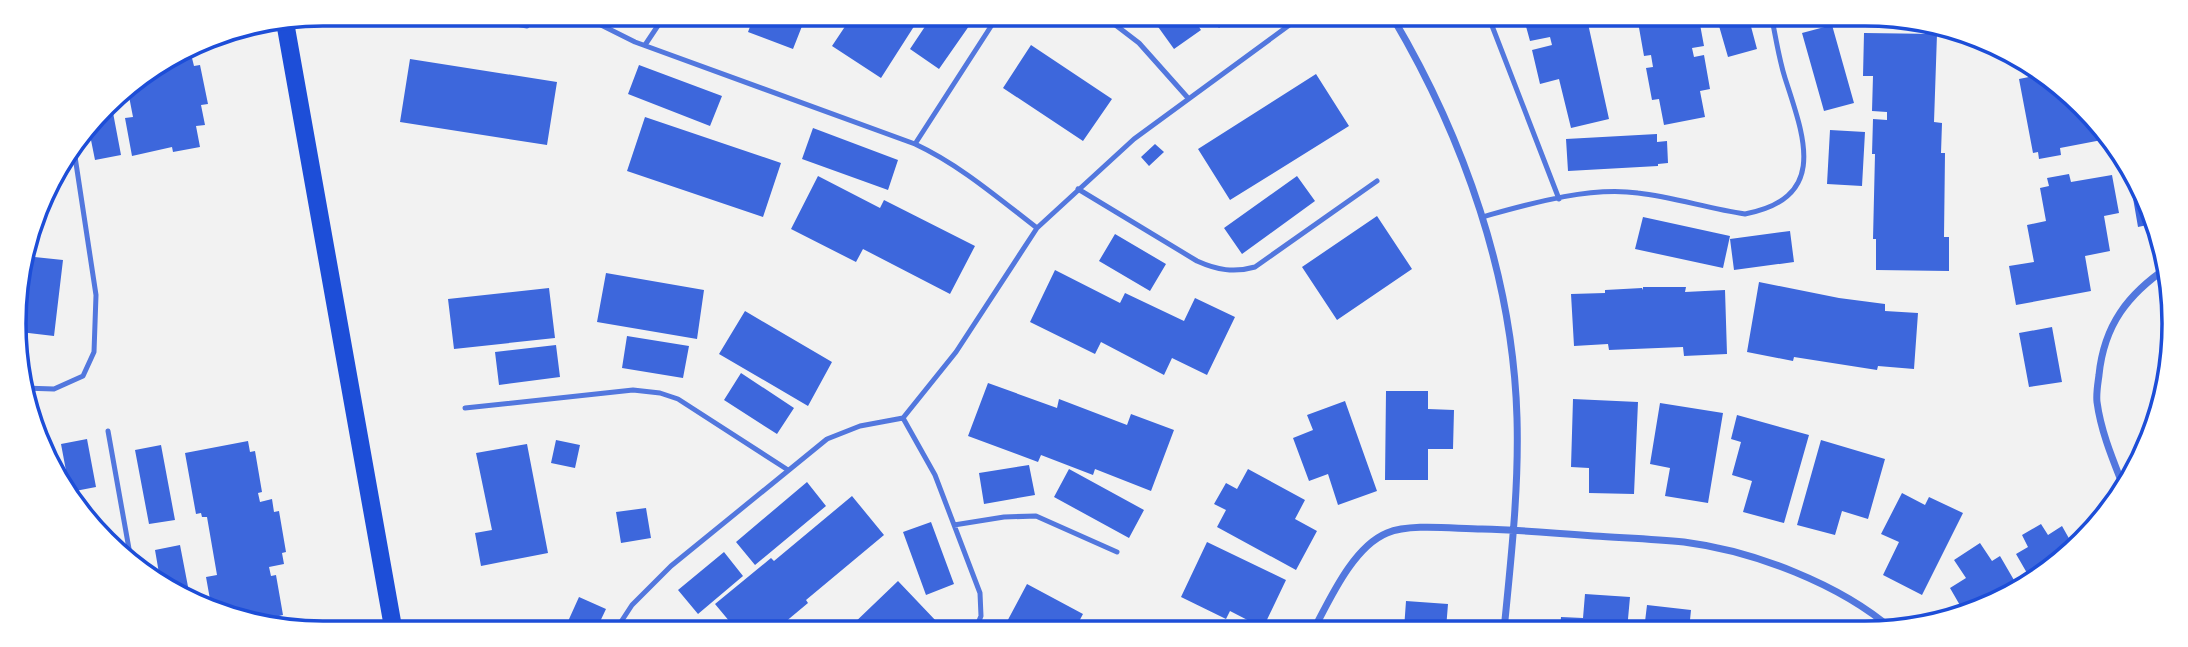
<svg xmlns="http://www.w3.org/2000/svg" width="2188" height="647" font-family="Montserrat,sans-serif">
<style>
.building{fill:#3d67dc}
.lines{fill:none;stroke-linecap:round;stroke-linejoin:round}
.service{stroke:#5277de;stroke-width:5}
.minor{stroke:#5277de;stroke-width:7}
.primary{stroke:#1d4ed8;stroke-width:18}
.rim{fill:none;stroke:#1d4ed8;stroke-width:3.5}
</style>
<rect width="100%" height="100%" fill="#f2f2f2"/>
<path class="building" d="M 754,16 L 806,16 L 793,49 L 748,32 Z
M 852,16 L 919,16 L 920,17 L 881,78 L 832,46 Z
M 932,16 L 976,16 L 939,69 L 910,49 Z
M 1151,17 L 1192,17 L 1201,30 L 1174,49 Z
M 1209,17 L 1230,17 L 1219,28 Z
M 1524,19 L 1587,19 L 1609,119 L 1571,128 L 1559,79 L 1540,84 L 1532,50 L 1552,45 L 1550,37 L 1530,41 Z
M 1626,19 L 1699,19 L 1704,46 L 1692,48 L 1694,57 L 1704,55 L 1710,89 L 1700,91 L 1705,117 L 1664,125 L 1659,99 L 1652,100 L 1646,68 L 1653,67 L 1651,55 L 1644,56 L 1638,22 L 1627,23 Z
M 1717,19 L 1749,19 L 1757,49 L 1728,57 Z
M 1832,25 L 1854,103 L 1824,111 L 1802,33 Z
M 1864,33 L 1937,34 L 1934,122 L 1942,123 L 1941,153 L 1945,153 L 1944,237 L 1949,237 L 1949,271 L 1876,270 L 1876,239 L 1873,239 L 1875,154 L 1872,154 L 1873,119 L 1887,120 L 1887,112 L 1872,111 L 1873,76 L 1863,76 Z
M 196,43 L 197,48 L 190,50 L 194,66 L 200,65 L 208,104 L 201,105 L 205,125 L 196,126 L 200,147 L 173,152 L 172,147 L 132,156 L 125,118 L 133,117 L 127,86 Z
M 1031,45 L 1112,99 L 1083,141 L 1003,88 Z
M 410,59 L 557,82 L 547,145 L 400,122 Z
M 639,65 L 722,96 L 710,126 L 628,94 Z
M 1316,74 L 1349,126 L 1230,200 L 1198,149 Z
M 2044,74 L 2106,136 L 2107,139 L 2060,148 L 2061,155 L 2039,159 L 2038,152 L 2033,153 L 2019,79 Z
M 111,102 L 121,155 L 95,160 L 89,130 Z
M 645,117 L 781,163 L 763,217 L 627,171 Z
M 813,128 L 898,160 L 888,190 L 802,159 Z
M 1830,130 L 1865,132 L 1862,186 L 1827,184 Z
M 1657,134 L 1657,142 L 1667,141 L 1668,163 L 1658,164 L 1658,166 L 1568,171 L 1566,139 Z
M 1155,144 L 1164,152 L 1149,166 L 1141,157 Z
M 2128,169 L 2129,169 L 2152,224 L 2138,227 Z
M 2069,174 L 2071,182 L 2112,175 L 2119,213 L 2104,216 L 2110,251 L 2085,256 L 2091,291 L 2016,305 L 2009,266 L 2034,262 L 2027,225 L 2046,221 L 2040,188 L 2049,186 L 2047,178 Z
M 818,176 L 880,208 L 884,200 L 975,246 L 950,294 L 863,249 L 856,262 L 791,229 Z
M 1297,176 L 1315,201 L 1242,254 L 1224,228 Z
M 1377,216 L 1412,269 L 1337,320 L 1302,267 Z
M 1643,217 L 1730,236 L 1723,268 L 1635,249 Z
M 1790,231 L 1794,262 L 1734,270 L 1730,239 Z
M 1115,234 L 1166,264 L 1150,291 L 1099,261 Z
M 25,256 L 63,260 L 54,336 L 20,332 L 17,284 Z
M 1055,270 L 1120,303 L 1125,293 L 1184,321 L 1195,298 L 1235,317 L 1207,375 L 1172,358 L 1164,375 L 1101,342 L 1095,354 L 1030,322 Z
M 606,273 L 704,290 L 697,339 L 597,322 Z
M 1759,282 L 1839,298 L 1885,304 L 1885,311 L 1918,313 L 1914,369 L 1878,366 L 1877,370 L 1794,357 L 1793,361 L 1747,352 Z
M 1643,287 L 1686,287 L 1685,292 L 1725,290 L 1727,354 L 1684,356 L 1683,347 L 1609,350 L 1608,344 L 1574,346 L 1571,294 L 1605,293 L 1605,290 L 1642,288 L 1643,290 Z
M 549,288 L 555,338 L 454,349 L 448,299 Z
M 745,311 L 832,362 L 808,406 L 719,354 Z
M 2052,327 L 2062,382 L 2029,387 L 2019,333 Z
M 627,336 L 689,346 L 683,378 L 622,368 Z
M 556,345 L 560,377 L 499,385 L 495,352 Z
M 741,373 L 794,408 L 777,434 L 724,400 Z
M 988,383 L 1057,408 L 1059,399 L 1127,425 L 1131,414 L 1174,430 L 1151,491 L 1095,469 L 1093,475 L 1041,455 L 1038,462 L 968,436 Z
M 1386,391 L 1428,391 L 1428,409 L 1454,410 L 1453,449 L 1428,449 L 1428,480 L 1385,480 Z
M 1573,399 L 1638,402 L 1634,494 L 1589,493 L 1589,468 L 1571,467 Z
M 1345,401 L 1377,491 L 1338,505 L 1328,474 L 1309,481 L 1293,438 L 1313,430 L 1307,415 Z
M 1660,403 L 1723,413 L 1708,503 L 1665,496 L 1670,468 L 1650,464 Z
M 1737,415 L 1809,435 L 1784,523 L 1743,512 L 1752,481 L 1732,475 L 1741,442 L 1731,439 Z
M 87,439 L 96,487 L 70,492 L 61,444 Z
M 556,440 L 580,445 L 575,468 L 551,463 Z
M 1821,440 L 1885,459 L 1868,519 L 1842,511 L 1835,535 L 1797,525 Z
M 248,441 L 250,452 L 255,451 L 262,492 L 258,493 L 260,502 L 272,499 L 274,512 L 279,511 L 286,552 L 282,553 L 284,564 L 269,567 L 271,576 L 276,575 L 283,615 L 279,616 L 281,627 L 263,627 L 211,605 L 206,577 L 217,575 L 207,517 L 202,517 L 201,513 L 196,514 L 185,453 Z
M 527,444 L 548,553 L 481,566 L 475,533 L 492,530 L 476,453 Z
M 161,445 L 175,520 L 149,524 L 135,450 Z
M 1029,465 L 1035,495 L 984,504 L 979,473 Z
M 1069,469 L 1144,510 L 1129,538 L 1054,497 Z
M 1248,469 L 1305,500 L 1295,519 L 1317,531 L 1296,570 L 1217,527 L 1226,510 L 1214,504 L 1226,483 L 1237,489 Z
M 807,482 L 826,506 L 755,565 L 736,542 Z
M 1902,493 L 1925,505 L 1929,497 L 1963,513 L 1922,595 L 1883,575 L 1899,542 L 1881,534 Z
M 852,496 L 884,535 L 806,600 L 808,603 L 778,628 L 735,628 L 715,604 L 771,558 L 774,561 Z
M 646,508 L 651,538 L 621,543 L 616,512 Z
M 931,522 L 954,584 L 926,595 L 903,532 Z
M 2041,524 L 2048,535 L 2062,526 L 2075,549 L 2069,556 L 2031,580 L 2016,554 L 2028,547 L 2022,535 Z
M 1207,542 L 1286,580 L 1263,628 L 1230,611 L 1226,619 L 1181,597 Z
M 1980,543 L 1992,561 L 2000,556 L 2018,587 L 1983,609 L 1965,614 L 1950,588 L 1966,578 L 1954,560 Z
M 180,545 L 190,597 L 161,585 L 155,550 Z
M 724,552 L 743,576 L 698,614 L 678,590 Z
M 898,581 L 937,622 L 931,628 L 849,628 Z
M 1027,584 L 1083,614 L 1075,629 L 1003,629 Z
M 1585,594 L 1630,597 L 1627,630 L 1560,630 L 1561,617 L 1583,618 Z
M 579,597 L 606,609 L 597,628 L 565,628 Z
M 1406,601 L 1448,604 L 1446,629 L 1404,629 Z
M 1647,605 L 1691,610 L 1689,630 L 1644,630 Z"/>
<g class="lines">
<path class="service" d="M 486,15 L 494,20 L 527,26
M 581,15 L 635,42 L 915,144 C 960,165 998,198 1037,228
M 1105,17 L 1139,43 L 1188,98
M 1489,18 L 1559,199
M 645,45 L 665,15
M 915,144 L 997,17
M 1078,189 L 1197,261 C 1217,270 1234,273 1255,267 L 1377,181
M 1482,217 C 1529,204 1589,186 1638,193 C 1674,197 1709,209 1745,214 C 1829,198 1804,137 1785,78 C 1779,59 1776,39 1772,19
M 23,388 L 54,389 L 83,376 L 94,352 L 96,295 L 74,150
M 465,408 L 633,390 L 660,393 L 678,399 L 788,470
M 903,418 L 935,475 L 980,593 L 981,616 L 976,628
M 108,431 L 131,560
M 954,525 L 1004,517 L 1036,516 L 1117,552
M 617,628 L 632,605 L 671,566 L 827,439 L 860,426 L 903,418 L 956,352 L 1037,228 L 1134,139 L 1299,18"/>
<path class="minor" d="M 1393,18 C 1464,138 1513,278 1517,418 C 1519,489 1511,559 1504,630
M 2124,488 C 2113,460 2101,432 2097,402 C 2096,393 2098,383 2099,375 C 2104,325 2128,294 2168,267
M 1314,629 C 1330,599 1353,547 1387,533 C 1411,523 1455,529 1482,529 C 1519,530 1557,533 1594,536 C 1624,538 1654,539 1684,542 C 1754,551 1840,584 1893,630"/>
<path class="primary" d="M 285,22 L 393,627"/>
</g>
<path d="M0 0H2188V647H0ZM323 26H1865A297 297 0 0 1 2162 323V324A297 297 0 0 1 1865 621H323A297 297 0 0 1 26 324V323A297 297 0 0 1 323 26Z" fill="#fff" fill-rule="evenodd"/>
<path class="rim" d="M323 26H1865A297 297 0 0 1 2162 323V324A297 297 0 0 1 1865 621H323A297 297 0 0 1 26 324V323A297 297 0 0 1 323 26Z"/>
</svg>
